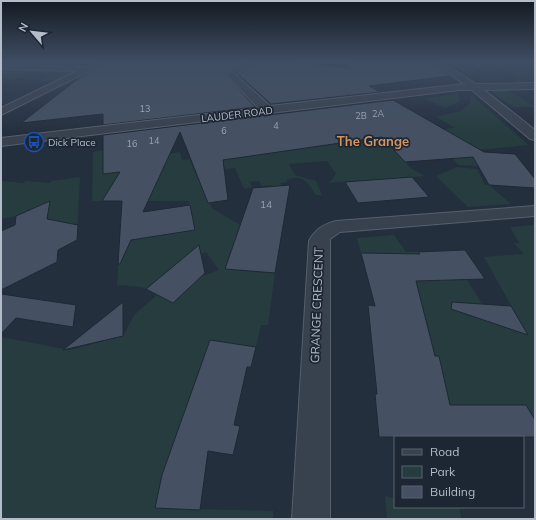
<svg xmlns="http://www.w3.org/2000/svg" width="536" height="520" font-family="Mulish,sans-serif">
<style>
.green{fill:#263c3f}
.building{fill:#455162;stroke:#1f2835}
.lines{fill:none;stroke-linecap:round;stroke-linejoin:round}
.minor-casing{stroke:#565f6c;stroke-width:2}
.minor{fill:#38414e;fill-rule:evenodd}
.labels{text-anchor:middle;stroke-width:3.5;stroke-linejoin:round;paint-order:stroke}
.far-number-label{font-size:9px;fill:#98a1af}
.far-street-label{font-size:10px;fill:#b4bcc9;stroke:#1d2633}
.far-poi-label{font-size:10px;fill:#b4bcc9;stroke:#1d2633;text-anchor:start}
.number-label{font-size:10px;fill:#98a1af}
.street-label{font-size:12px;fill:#b4bcc9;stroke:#1d2633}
.far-district-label{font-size:13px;font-weight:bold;fill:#d59563;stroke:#1d2633}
</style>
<rect width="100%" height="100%" fill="#242f3e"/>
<path class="green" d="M 535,61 L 535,82 L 519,82 L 508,75 L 513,75 L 512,74 L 503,73 L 490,66 L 470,65 L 476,70 L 473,70 L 483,76 L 470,77 L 451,64 Z
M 1,69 L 58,70 C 46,76 33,69 21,74 L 29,75 L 17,79 L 1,79 Z
M 65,70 L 75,71 L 53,81 L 37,80 C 45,77 55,75 65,70 Z
M 489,90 L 508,90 L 530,104 L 535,105 L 535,107 L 513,107 Z
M 458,94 L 460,98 L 459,102 L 445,108 L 424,98 Z
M 471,95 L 529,145 L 477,150 L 492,167 L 459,165 L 444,152 L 399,156 L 412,169 L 425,176 L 367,182 L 366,180 L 329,183 L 336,174 L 327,161 L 289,164 L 295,175 L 316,181 L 322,195 L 316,195 C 308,183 303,173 287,180 L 287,182 L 280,183 L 289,201 L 280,202 L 271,185 L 262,186 L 259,181 L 250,182 L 252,187 L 244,189 L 235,168 L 225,169 L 207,134 L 350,139 L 455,128 L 436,117 L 461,111 L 470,103 Z
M 103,150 L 156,156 L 180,152 L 182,160 L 190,159 L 194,171 L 212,208 L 240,225 L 233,246 L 238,270 L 275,273 L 268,325 L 261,325 L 256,347 L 210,340 L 161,478 L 155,508 L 273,511 L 273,519 L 1,519 L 1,337 L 70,350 L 123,336 L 135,314 L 157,295 L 173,303 L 200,277 L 219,270 L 206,252 L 177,263 L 146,289 L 141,287 L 117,285 L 120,242 L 193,221 L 189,201 L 148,201 L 157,181 L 114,181 L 102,201 L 92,201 L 93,152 Z
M 457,167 L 477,169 L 485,185 L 489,185 L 511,204 L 468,207 L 436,176 Z
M 80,177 L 77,232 L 60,222 L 47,219 L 48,210 L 33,208 L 16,216 L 1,219 L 1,181 L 24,183 L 26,181 L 51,183 L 51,181 Z
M 535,225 L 535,420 L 526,405 L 487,405 L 456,430 L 439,356 L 420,354 L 432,345 L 426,319 L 412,318 L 361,253 L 357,238 L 394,235 L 406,252 L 418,252 L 432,276 L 446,276 L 449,280 L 460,280 L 464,275 L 494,323 L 527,334 L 484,257 L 524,254 L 514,243 L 519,243 L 510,227 Z
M 385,496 L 395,498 L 395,507 L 459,507 L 462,519 L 387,519 Z"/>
<path class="building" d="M 110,61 L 248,61 L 230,69 L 226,75 L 255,107 L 103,125 L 103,114 L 21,123 L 79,78 Z
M 262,61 L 288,61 L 349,68 L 347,61 L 430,61 L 450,76 L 369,86 L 380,92 L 271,104 L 239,75 Z
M 393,100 L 484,152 L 515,154 L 535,179 L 535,188 L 489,185 L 473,157 L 405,162 L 382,137 L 223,160 L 228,200 L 208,203 L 180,132 L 143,212 L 190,205 L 195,230 L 131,240 L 120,264 L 118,264 L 122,201 L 102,201 L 120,172 L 103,174 L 103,135 Z
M 412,177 L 429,197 L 358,203 L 345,182 Z
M 290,185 L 275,273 L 225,269 L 253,188 Z
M 50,201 L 47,219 L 78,225 L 77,240 L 58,250 L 57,262 L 1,290 L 1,231 L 15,225 L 16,216 Z
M 199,245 L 205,273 L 173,303 L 146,289 Z
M 465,250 L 485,279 L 416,281 L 435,356 L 439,356 L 450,405 L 526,405 L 535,420 L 535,437 L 379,437 L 375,394 L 377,394 L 368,305 L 375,306 L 361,253 L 420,254 L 418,252 Z
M 1,294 L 76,305 L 73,327 L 16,318 L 1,334 Z
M 123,302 L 123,336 L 63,350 Z
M 452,302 L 511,306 L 528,335 L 451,309 Z
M 210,340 L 256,347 L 251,367 L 247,367 L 234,425 L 240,426 L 233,455 L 208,451 L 200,510 L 155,508 L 162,475 Z"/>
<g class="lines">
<defs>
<path id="minor" d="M 99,61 L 109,61 L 1,115 L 1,108 L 77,71 L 1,69 L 1,65 L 87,67 Z
M 251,61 L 261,61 L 236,75 L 270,106 L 464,84 L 431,61 L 440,61 L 476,84 L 535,83 L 535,89 L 484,90 L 535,130 L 535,140 L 530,139 L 472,90 L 459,90 L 1,146 L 1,138 L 258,108 L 227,75 L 231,70 Z
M 535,206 L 535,216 L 340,232 L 330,239 L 330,519 L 292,519 L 309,241 C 315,229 324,224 336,221 Z"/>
</defs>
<use href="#minor" class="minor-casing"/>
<use href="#minor" class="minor"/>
</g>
<linearGradient id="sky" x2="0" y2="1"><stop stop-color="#141a22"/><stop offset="0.46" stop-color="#3f4d63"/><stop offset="1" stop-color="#3f4d63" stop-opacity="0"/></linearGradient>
<rect width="536" height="134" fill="url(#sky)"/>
<defs>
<symbol id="bus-ring" viewBox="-11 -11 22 22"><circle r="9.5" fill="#1d2633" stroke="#1a4fb4" stroke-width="1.5"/><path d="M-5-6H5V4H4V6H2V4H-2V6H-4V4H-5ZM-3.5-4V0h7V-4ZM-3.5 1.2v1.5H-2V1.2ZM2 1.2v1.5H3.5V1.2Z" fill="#1a4fb4"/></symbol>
</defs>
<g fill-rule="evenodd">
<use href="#bus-ring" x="23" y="131" width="22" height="22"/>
</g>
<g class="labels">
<g class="far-number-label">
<text x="145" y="112">13</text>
<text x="378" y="117">2A</text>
<text x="361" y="119">2B</text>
<text x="276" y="129">4</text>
<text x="224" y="134">6</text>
<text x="154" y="144">14</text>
<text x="132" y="147">16</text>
</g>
<g class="far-street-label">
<text transform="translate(237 114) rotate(-7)" y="4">LAUDER ROAD</text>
</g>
<g class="far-poi-label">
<text x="48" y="146">Dick Place</text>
</g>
<g class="number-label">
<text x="266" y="208">14</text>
</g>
<g class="street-label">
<text transform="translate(317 305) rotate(-88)" y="4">GRANGE CRESCENT</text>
</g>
<g class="far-district-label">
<text x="373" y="146">The Grange</text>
</g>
</g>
<rect width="536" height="520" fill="none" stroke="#b4bcc9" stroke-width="4"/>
<rect x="394" y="436" width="130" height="72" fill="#1d2633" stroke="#59626f"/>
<rect x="402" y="449" width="20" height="6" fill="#38414e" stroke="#59626f"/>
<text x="430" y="456" font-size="12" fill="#b4bcc9">Road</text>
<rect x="402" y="466" width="20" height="12" fill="#263c3f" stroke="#59626f"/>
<text x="430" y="476" font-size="12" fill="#b4bcc9">Park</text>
<rect x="402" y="486" width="20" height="12" fill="#455162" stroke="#59626f"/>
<text x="430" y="496" font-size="12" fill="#b4bcc9">Building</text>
<g transform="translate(32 32) rotate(298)" stroke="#1d2633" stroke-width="3" paint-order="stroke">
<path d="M0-3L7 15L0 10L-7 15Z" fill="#b4bcc9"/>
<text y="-6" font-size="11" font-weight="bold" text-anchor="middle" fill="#b4bcc9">N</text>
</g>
</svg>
